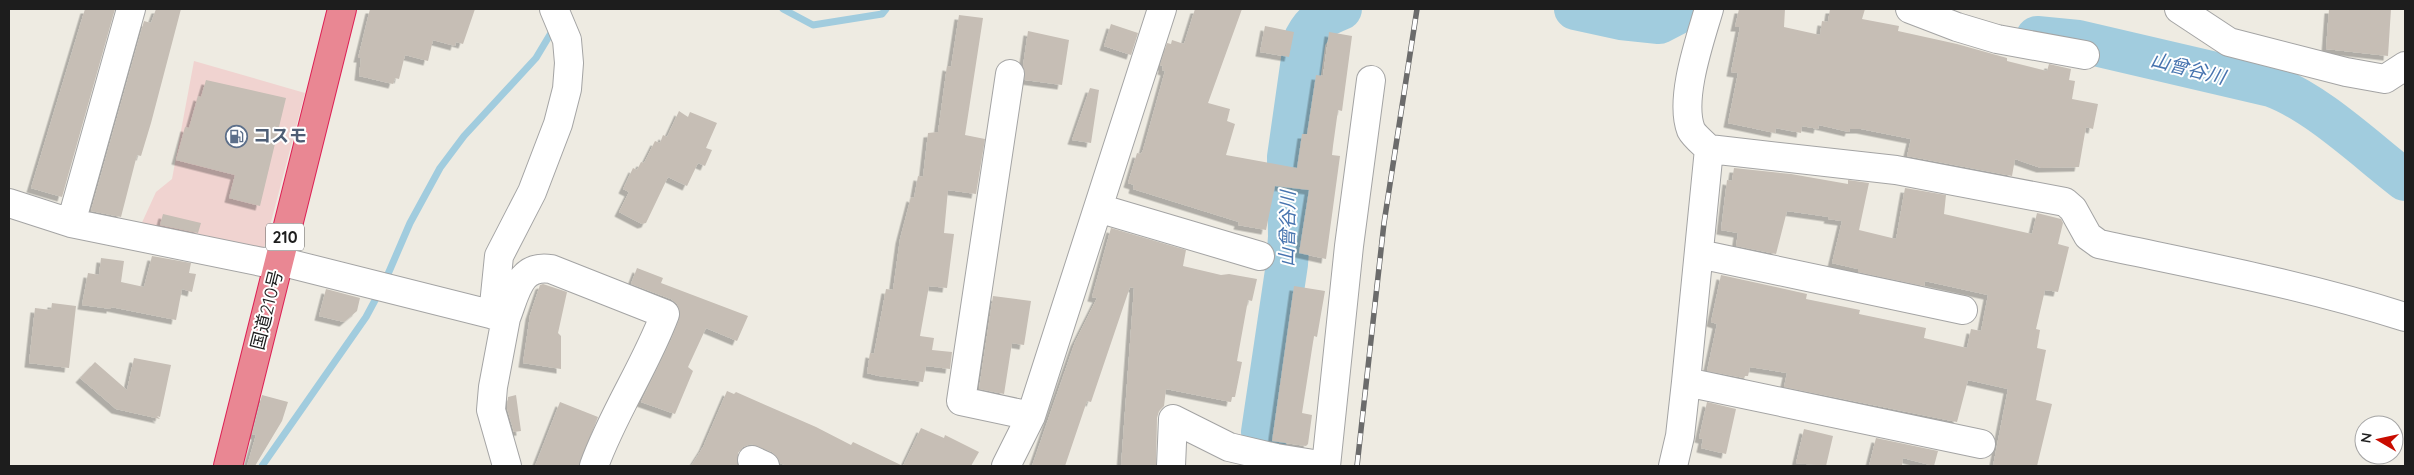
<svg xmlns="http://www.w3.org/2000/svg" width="2414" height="475" font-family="Quicksand,'Noto Sans JP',sans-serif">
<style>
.commercial{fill:#f0d3d0}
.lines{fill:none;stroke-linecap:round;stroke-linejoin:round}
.stream{stroke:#a1ccde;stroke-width:7}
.river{stroke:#a1ccde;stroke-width:42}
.building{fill:#c6beb5;filter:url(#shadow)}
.minor-casing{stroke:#a4a4a4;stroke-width:30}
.highway-casing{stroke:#dd1f54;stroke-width:30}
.minor{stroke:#fff;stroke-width:28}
.highway{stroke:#e98793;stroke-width:28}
.rail-casing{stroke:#6b6b6b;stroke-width:5.5}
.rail{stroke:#fff;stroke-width:4;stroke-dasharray:11;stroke-linecap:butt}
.labels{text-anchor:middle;stroke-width:4;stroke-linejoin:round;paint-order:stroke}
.shield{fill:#fff;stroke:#616161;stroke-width:1}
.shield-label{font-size:16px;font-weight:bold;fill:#1d1d1d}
.service-label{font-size:18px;font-weight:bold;fill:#4e5e75;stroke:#fff;text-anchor:start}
.street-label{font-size:18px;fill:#1d1d1d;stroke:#fff}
.water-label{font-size:19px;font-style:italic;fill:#4774af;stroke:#fff}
</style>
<defs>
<filter id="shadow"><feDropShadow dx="-4.5" dy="4.5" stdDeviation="0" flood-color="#0004"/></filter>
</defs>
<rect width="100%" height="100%" fill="#eeebe2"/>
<path class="commercial" d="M 194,61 L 305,93 L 262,256 L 139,229 L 156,192 L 172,179 Z"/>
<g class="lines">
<path class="stream" d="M 783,9 L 813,25 L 882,14 L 886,9
M 385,281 L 410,223 L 440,168 L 464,136 L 536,58 L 554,28
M 262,466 L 366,317 L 380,291"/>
<path class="river" d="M 1575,9 L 1621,19 L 1659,23 L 1686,9
M 2037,37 L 2078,41 L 2271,86 C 2316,102 2366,150 2405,180
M 1270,466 L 1262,432 L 1287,264 L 1289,237 L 1288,157 L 1305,38 C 1314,21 1324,16 1341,9"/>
</g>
<path class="building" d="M 85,9 L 115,9 L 62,197 L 31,188 Z
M 156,9 L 181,9 L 151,123 L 141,156 L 137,155 L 121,217 L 91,211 L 144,21 L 151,23 Z
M 370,9 L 475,9 L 463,44 L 456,42 L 455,46 L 433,40 L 428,61 L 405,55 L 399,79 L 395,78 L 393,84 L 359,76 L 361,58 L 358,58 Z
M 1195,9 L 1242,9 L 1208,103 L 1230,109 L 1227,121 L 1235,124 L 1226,155 L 1297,168 L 1302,134 L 1307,134 L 1316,75 L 1323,76 L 1329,32 L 1352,36 L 1342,111 L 1338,110 L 1333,146 L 1332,155 L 1340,156 L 1326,259 L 1299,253 L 1309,190 L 1275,186 L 1266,230 L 1238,225 L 1239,222 L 1133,189 L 1134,185 L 1128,183 L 1137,153 L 1141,154 L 1143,150 L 1165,71 L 1162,70 L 1163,66 L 1160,65 L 1167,43 L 1171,44 L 1172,40 L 1184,44 Z
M 1739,9 L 1785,9 L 1784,27 L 1820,35 L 1822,21 L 1828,22 L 1830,9 L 1865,9 L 1862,19 L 1899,26 L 1898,31 L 1957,44 L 2007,58 L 2007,61 L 2047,71 L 2049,64 L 2071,69 L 2069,80 L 2075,81 L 2072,99 L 2098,104 L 2093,129 L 2086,127 L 2079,167 L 2041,168 L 2015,159 L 2012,176 L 1907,156 L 1911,139 L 1861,129 L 1850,129 L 1849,132 L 1819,125 L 1818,129 L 1802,126 L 1801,133 L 1776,128 L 1775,133 L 1728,123 L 1738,73 L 1731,72 L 1740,27 L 1735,27 Z
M 2329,9 L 2391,9 L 2388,56 L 2326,49 Z
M 959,15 L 983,18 L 965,135 L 985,139 L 976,194 L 948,190 L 944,233 L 954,234 L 947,288 L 929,286 L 920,336 L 934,338 L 932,350 L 952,352 L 950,369 L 926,366 L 923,382 L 879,376 L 867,373 L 870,353 L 874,354 L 886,289 L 893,290 L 900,239 L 911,197 L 914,198 L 918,176 L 923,177 L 928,133 L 938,132 L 947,66 L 951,67 Z
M 1111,24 L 1138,33 L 1131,55 L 1104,46 Z
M 1265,26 L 1294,32 L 1289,57 L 1260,52 Z
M 1028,31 L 1069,40 L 1062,85 L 1025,80 L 1023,66 Z
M 206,80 L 286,98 L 260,206 L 229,198 L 235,175 L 176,160 L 185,127 L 189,128 L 198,96 L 201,97 Z
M 1090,88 L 1099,90 L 1091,143 L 1072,140 Z
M 679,111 L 688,117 L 690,112 L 717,123 L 706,148 L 712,150 L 705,166 L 698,163 L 687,186 L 668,177 L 646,223 L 642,224 L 619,212 L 629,192 L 623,189 L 633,168 L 637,170 L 641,162 L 644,163 L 655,141 L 660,143 L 663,135 L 667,137 Z
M 1734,168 L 1791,174 L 1848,184 L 1848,180 L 1869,183 L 1859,230 L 1896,239 L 1905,188 L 1946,195 L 1944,214 L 2032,234 L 2037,213 L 2061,219 L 2063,223 L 2058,244 L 2069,247 L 2058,292 L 2045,290 L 2036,329 L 2040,330 L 2037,348 L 2046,350 L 2036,400 L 2052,404 L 2037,466 L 1993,466 L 2008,389 L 1968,380 L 1957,422 L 1784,387 L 1787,373 L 1750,367 L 1748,376 L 1745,376 L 1744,378 L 1707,371 L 1717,324 L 1711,322 L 1721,275 L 1807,294 L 1806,299 L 1860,310 L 1859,314 L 1926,328 L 1924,338 L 1967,348 L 1971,329 L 1981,331 L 1988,295 L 1925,281 L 1924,286 L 1858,272 L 1858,269 L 1832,263 L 1842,221 L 1828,219 L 1829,217 L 1787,211 L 1776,254 L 1736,246 L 1738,233 L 1721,230 L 1727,180 L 1732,181 Z
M 163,214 L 201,223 L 198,233 L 160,225 Z
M 1111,228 L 1186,250 L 1183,266 L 1221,275 L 1229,274 L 1257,279 L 1252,301 L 1248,300 L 1237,361 L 1242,362 L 1235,397 L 1232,397 L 1231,402 L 1166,389 L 1164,406 L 1159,411 L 1157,418 L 1156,466 L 1121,466 L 1134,288 L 1130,287 L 1091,402 L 1087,401 L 1065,466 L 1032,466 L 1075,342 L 1097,298 L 1092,297 Z
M 152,256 L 191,263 L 189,273 L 196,274 L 192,292 L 182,289 L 176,320 L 111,307 L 111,309 L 82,305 L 88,273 L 99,275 L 101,258 L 124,261 L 121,282 L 144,287 Z
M 637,268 L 663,278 L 661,283 L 748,316 L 737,341 L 706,328 L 688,367 L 693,371 L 675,414 L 641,402 L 671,340 L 679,320 L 680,311 L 677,304 L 671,299 L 631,284 Z
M 543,284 L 567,292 L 558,333 L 561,336 L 561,369 L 523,363 L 530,315 L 540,285 Z
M 1294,286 L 1325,291 L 1317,337 L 1314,336 L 1302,413 L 1312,415 L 1308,444 L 1306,446 L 1272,441 Z
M 326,289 L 360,298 L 357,311 L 344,322 L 319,316 Z
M 993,296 L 1031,301 L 1024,345 L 1012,343 L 1004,394 L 979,389 Z
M 52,303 L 76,306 L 69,368 L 29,363 L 35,308 L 51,310 Z
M 134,358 L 171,365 L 160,417 L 157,416 L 160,419 L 116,409 L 80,378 L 95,362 L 127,390 Z
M 727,391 L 734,394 L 736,392 L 816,427 L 851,445 L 853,442 L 903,466 L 921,428 L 944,438 L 945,435 L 979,452 L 971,466 L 787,466 L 780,463 L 777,457 L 772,452 L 751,444 L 743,447 L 738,453 L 738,466 L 691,466 L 703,447 Z
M 262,395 L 288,402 L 282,421 L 255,466 L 247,466 L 256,435 L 252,434 Z
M 516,395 L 521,431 L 514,432 L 507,408 L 508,397 Z
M 560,402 L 598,417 L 579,466 L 535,466 Z
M 1707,402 L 1736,409 L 1726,454 L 1701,448 L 1703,439 L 1699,438 Z
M 1804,429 L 1833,436 L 1826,466 L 1796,463 Z
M 1876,438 L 1938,451 L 1934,466 L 1903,458 L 1902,466 L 1869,466 Z"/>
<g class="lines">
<defs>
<path id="minor" d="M 1709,9 C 1700,40 1679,99 1691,130 C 1694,136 1704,144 1709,149 L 1896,170 L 2065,202 L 2073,209 L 2088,236 L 2099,244 C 2202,266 2305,285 2405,317
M 1910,9 L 1957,27 L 1997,39 L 2085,55
M 2179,9 L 2229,42 L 2346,72 L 2385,79 L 2405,66
M 1010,74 L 961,401 L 1031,416
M 9,203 L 71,223 L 262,262 L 279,261 L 506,318 L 493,387 L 491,410 L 507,466
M 1098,208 L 1260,256
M 71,223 L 131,9
M 1699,254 L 1963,310
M 493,315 L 499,256 L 532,192 L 558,124 L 567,89 L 569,63 L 567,40 L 554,9
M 506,318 C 516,293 519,264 551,269 L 665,314 C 645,367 613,413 594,466
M 1686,382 L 1981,444
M 752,460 L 765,466
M 1006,466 L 1031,416 L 1162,9
M 1171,466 L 1173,419 L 1229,447 L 1276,458 L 1326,466 L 1349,246 L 1371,80
M 1673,466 L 1680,436 L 1686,382 L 1709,149"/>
<path id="highway" d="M 228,466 L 342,9"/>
</defs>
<use href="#minor" class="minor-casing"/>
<use href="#highway" class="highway-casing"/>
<use href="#minor" class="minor"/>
<use href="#highway" class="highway"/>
<defs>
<path id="rail" d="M 1357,466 L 1384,223 L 1417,9"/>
</defs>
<use href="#rail" class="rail-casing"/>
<use href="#rail" class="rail"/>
</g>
<defs>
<symbol id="fuel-ring" viewBox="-11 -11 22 22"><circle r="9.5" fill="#fff" stroke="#5c6f8a" stroke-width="1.5"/><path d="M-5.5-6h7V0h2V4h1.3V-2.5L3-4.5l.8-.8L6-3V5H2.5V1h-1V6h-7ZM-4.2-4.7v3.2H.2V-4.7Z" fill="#5c6f8a"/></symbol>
</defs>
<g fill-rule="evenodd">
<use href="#fuel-ring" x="224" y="124" width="25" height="25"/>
</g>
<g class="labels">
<rect class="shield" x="266" y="223.5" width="38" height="27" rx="4"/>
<g class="shield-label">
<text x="285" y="243">210</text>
</g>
<g class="service-label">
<text x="253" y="142">コスモ</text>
</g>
<g class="street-label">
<text transform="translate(267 310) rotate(-76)" y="6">国道210号</text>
</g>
<g class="water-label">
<text transform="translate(2188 68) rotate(14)" y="7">山曾谷川</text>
<text transform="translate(1287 229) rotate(-89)" y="7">山曾谷川</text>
</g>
</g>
<rect width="2414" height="475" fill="none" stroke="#1d1d1d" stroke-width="20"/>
<g transform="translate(2379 440) rotate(279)"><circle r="24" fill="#ffffff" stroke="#a5a5a5"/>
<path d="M0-4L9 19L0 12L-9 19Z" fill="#c90c00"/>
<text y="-8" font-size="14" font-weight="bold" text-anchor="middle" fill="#1d1d1d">N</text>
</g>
</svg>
